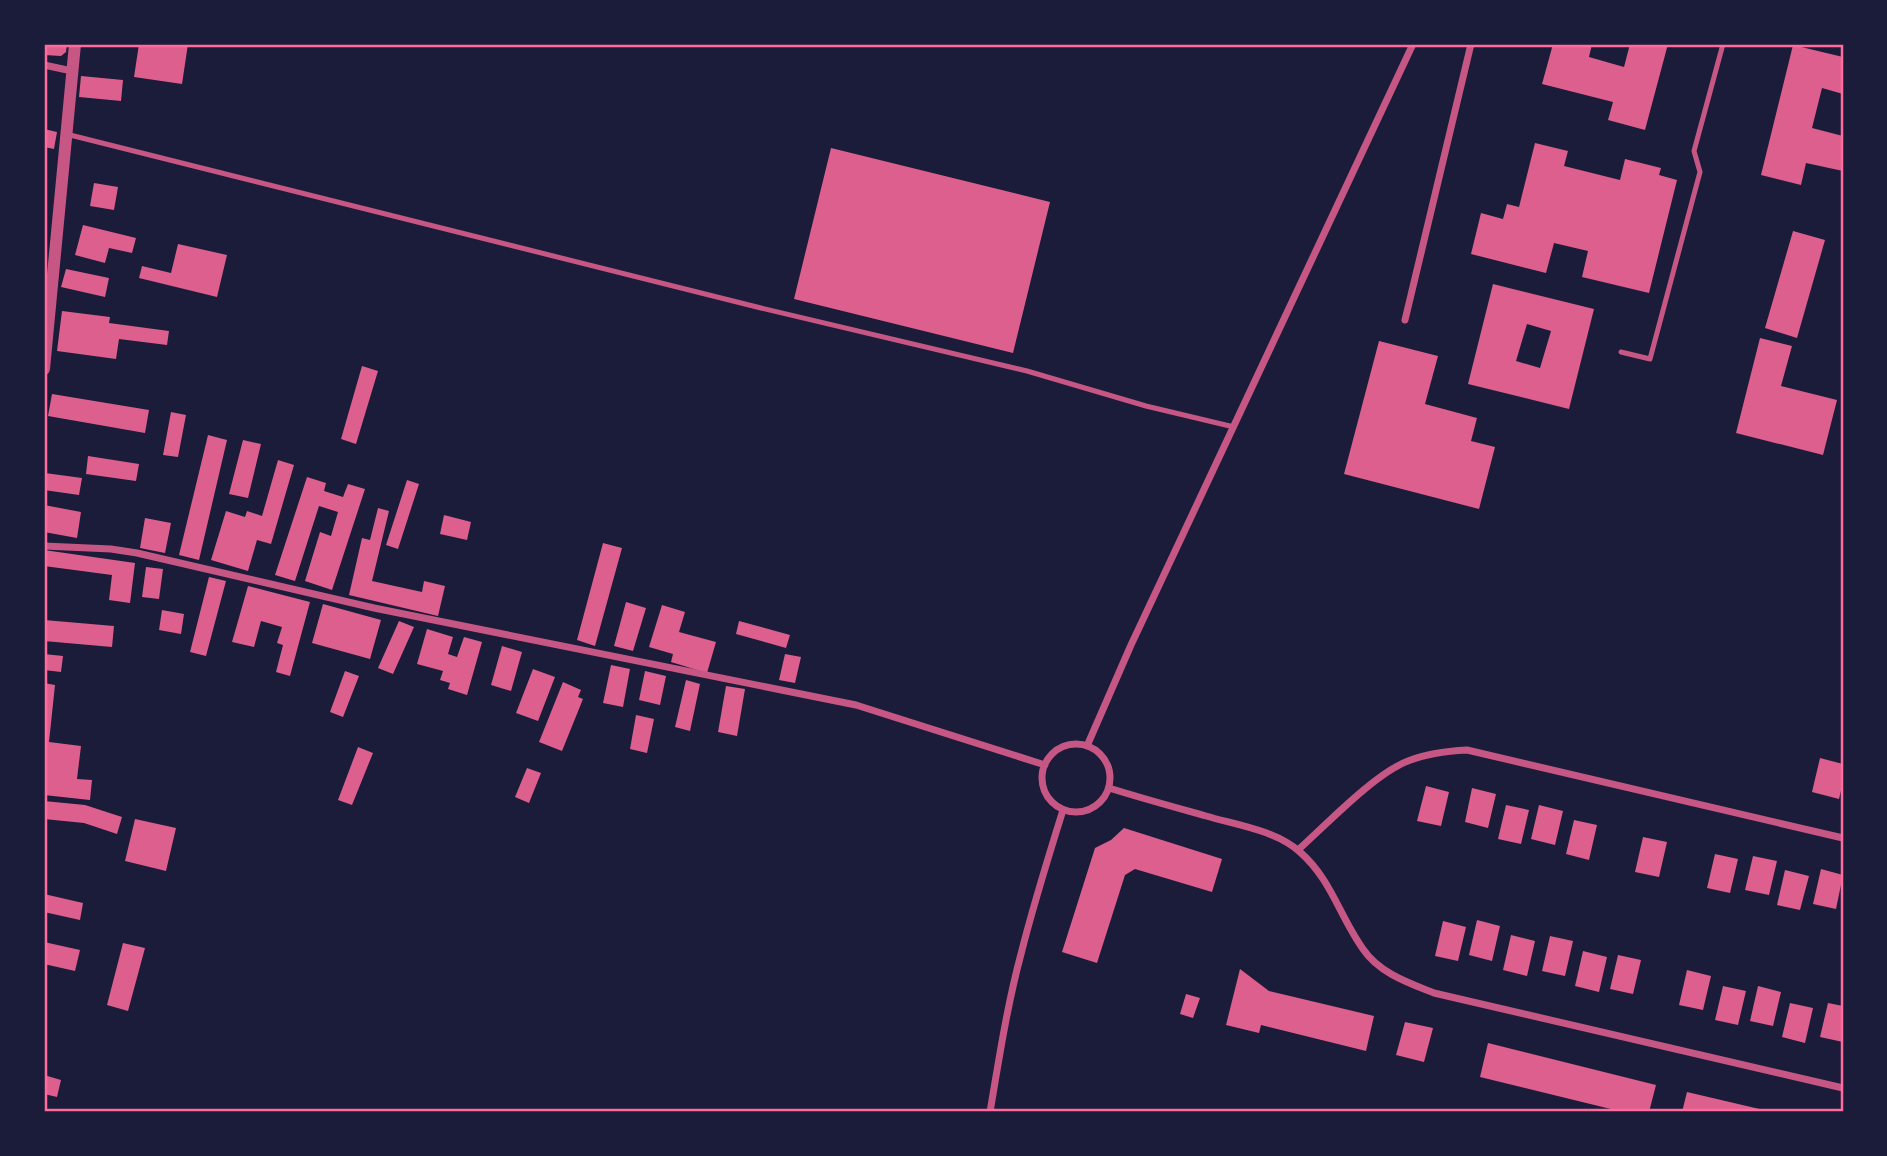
<svg xmlns="http://www.w3.org/2000/svg" width="1887" height="1156" font-family="Quicksand,sans-serif">
<style>
.building{fill:#dd5f8e;fill-rule:evenodd}
.lines{fill:none;stroke-linecap:round;stroke-linejoin:round}
.service{stroke:#c65784;stroke-width:5}
.minor{stroke:#c65784;stroke-width:7}
.tertiary{stroke:#c65784;stroke-width:12}
.neatline{fill:none;stroke:#ff6b9d;stroke-width:2.5}
</style>
<rect width="100%" height="100%" fill="#1b1b3a"/>
<path class="building" d="M 44,44 L 67,44 L 66,52 L 61,56 L 44,55 Z
M 139,44 L 188,44 L 182,84 L 134,77 Z
M 1553,44 L 1592,44 L 1589,57 L 1624,67 L 1630,44 L 1668,44 L 1645,130 L 1608,120 L 1613,102 L 1542,84 Z
M 1793,45 L 1843,57 L 1843,94 L 1822,88 L 1812,128 L 1843,136 L 1843,171 L 1806,163 L 1801,185 L 1761,175 Z
M 81,76 L 123,80 L 121,101 L 79,97 Z
M 44,129 L 57,132 L 54,149 L 44,147 Z
M 1535,143 L 1568,151 L 1564,166 L 1620,180 L 1625,159 L 1661,168 L 1659,175 L 1677,180 L 1649,293 L 1582,277 L 1588,251 L 1554,243 L 1546,273 L 1471,254 L 1481,213 L 1503,219 L 1507,204 L 1519,207 Z
M 831,148 L 1050,202 L 1013,353 L 794,299 Z
M 94,183 L 118,187 L 114,210 L 90,206 Z
M 83,225 L 136,238 L 132,253 L 109,248 L 105,263 L 75,255 Z
M 1793,231 L 1825,240 L 1797,338 L 1765,328 Z
M 178,244 L 227,255 L 217,297 L 139,278 L 142,266 L 171,273 Z
M 66,269 L 109,278 L 105,297 L 61,287 Z
M 1493,284 L 1594,309 L 1569,409 L 1468,384 ZM 1527,324 L 1551,331 L 1540,368 L 1516,361 Z
M 62,311 L 110,317 L 109,323 L 169,331 L 167,345 L 119,339 L 116,359 L 57,351 Z
M 1760,338 L 1792,346 L 1781,386 L 1837,400 L 1823,455 L 1736,433 Z
M 1379,341 L 1438,356 L 1425,404 L 1477,418 L 1471,441 L 1495,447 L 1479,509 L 1344,474 Z
M 362,366 L 378,371 L 356,444 L 341,439 Z
M 52,394 L 149,410 L 145,433 L 48,416 Z
M 171,412 L 186,415 L 178,457 L 163,455 Z
M 208,435 L 227,440 L 199,560 L 179,555 Z
M 243,440 L 261,444 L 248,498 L 229,494 Z
M 88,456 L 139,464 L 136,481 L 86,474 Z
M 278,460 L 294,465 L 271,544 L 257,540 L 248,571 L 211,560 L 226,511 L 245,517 L 247,511 L 262,516 Z
M 45,473 L 82,478 L 79,495 L 44,490 Z
M 307,477 L 326,483 L 324,491 L 343,497 L 348,484 L 365,489 L 332,590 L 305,581 L 320,532 L 331,536 L 338,512 L 319,506 L 295,581 L 275,575 Z
M 407,480 L 419,484 L 398,549 L 386,545 Z
M 44,505 L 81,512 L 77,538 L 44,532 Z
M 378,508 L 389,511 L 372,581 L 422,592 L 424,581 L 445,586 L 438,616 L 349,595 L 362,538 L 370,540 Z
M 444,515 L 471,522 L 467,540 L 440,534 Z
M 145,518 L 171,523 L 165,553 L 140,548 Z
M 603,543 L 622,548 L 595,646 L 577,640 Z
M 44,550 L 135,563 L 130,603 L 109,600 L 112,575 L 44,566 Z
M 146,567 L 163,569 L 159,599 L 142,597 Z
M 209,577 L 226,581 L 206,656 L 190,652 Z
M 248,586 L 310,602 L 290,676 L 276,672 L 283,645 L 277,643 L 282,627 L 261,621 L 254,647 L 232,642 Z
M 626,602 L 646,608 L 633,651 L 614,646 Z
M 323,604 L 381,620 L 370,659 L 312,643 Z
M 662,605 L 685,612 L 679,632 L 716,642 L 707,673 L 671,662 L 673,654 L 649,647 Z
M 162,610 L 184,614 L 181,634 L 159,630 Z
M 44,620 L 114,626 L 112,647 L 44,641 Z
M 399,621 L 414,627 L 393,674 L 378,668 Z
M 739,621 L 790,635 L 786,648 L 736,634 Z
M 427,629 L 453,637 L 448,654 L 457,657 L 464,637 L 482,642 L 467,695 L 448,689 L 450,683 L 440,680 L 443,671 L 417,664 Z
M 502,646 L 522,652 L 511,691 L 491,685 Z
M 44,654 L 63,656 L 61,672 L 44,670 Z
M 785,654 L 801,657 L 795,683 L 779,680 Z
M 611,665 L 630,669 L 623,707 L 603,703 Z
M 533,669 L 555,677 L 538,721 L 516,713 Z
M 345,671 L 359,676 L 343,717 L 330,712 Z
M 645,671 L 666,676 L 660,705 L 639,700 Z
M 686,680 L 700,684 L 690,731 L 675,727 Z
M 563,682 L 581,690 L 578,697 L 583,699 L 562,751 L 539,742 Z
M 44,683 L 55,685 L 49,742 L 81,746 L 77,779 L 92,780 L 90,800 L 44,795 L 47,766 L 44,765 Z
M 726,686 L 745,689 L 737,736 L 718,732 Z
M 636,715 L 654,719 L 647,753 L 630,749 Z
M 358,747 L 373,753 L 352,805 L 338,800 Z
M 1820,758 L 1843,764 L 1843,782 L 1839,799 L 1812,792 Z
M 527,768 L 541,773 L 529,803 L 515,797 Z
M 1426,786 L 1449,792 L 1441,826 L 1417,821 Z
M 1472,788 L 1496,794 L 1488,828 L 1465,822 Z
M 44,801 L 85,805 L 122,817 L 117,834 L 84,823 L 44,819 Z
M 1506,805 L 1529,810 L 1521,844 L 1498,839 Z
M 1539,805 L 1563,811 L 1555,845 L 1531,839 Z
M 135,819 L 176,828 L 166,871 L 125,861 Z
M 1574,820 L 1597,825 L 1589,860 L 1566,854 Z
M 1124,828 L 1222,859 L 1212,892 L 1135,869 L 1125,875 L 1097,963 L 1062,952 L 1095,848 L 1111,840 Z
M 1643,837 L 1667,842 L 1659,877 L 1635,872 Z
M 1715,854 L 1738,859 L 1730,893 L 1707,888 Z
M 1753,856 L 1777,861 L 1769,895 L 1745,890 Z
M 1821,869 L 1843,875 L 1836,909 L 1813,904 Z
M 1785,870 L 1809,876 L 1800,910 L 1777,905 Z
M 44,894 L 83,903 L 80,920 L 44,912 Z
M 1477,920 L 1500,926 L 1492,961 L 1469,955 Z
M 1443,921 L 1466,927 L 1458,961 L 1435,956 Z
M 1511,935 L 1535,941 L 1527,976 L 1503,970 Z
M 1550,936 L 1573,941 L 1565,976 L 1542,971 Z
M 44,942 L 80,950 L 75,971 L 44,964 Z
M 123,943 L 145,948 L 128,1011 L 107,1005 Z
M 1583,951 L 1607,957 L 1599,992 L 1575,986 Z
M 1618,955 L 1641,960 L 1633,994 L 1610,989 Z
M 1240,969 L 1269,991 L 1374,1016 L 1366,1051 L 1261,1025 L 1259,1033 L 1226,1025 Z
M 1687,970 L 1711,976 L 1703,1010 L 1679,1005 Z
M 1723,986 L 1746,991 L 1738,1025 L 1715,1020 Z
M 1758,986 L 1781,992 L 1773,1026 L 1750,1021 Z
M 1186,994 L 1200,998 L 1193,1018 L 1180,1014 Z
M 1790,1003 L 1813,1008 L 1805,1043 L 1782,1037 Z
M 1828,1003 L 1843,1006 L 1843,1042 L 1820,1037 Z
M 1405,1022 L 1433,1028 L 1424,1062 L 1396,1055 Z
M 1488,1043 L 1656,1085 L 1649,1112 L 1623,1112 L 1480,1077 Z
M 44,1075 L 61,1080 L 57,1097 L 44,1094 Z
M 1687,1092 L 1768,1111 L 1768,1112 L 1682,1112 Z"/>
<g class="lines">
<path class="service" d="M 66,134 L 761,308 L 1027,371 L 1146,406 L 1234,427
M 1621,352 L 1650,359 L 1700,172 L 1694,151 L 1723,44"/>
<path class="minor" d="M 44,65 L 72,71
M 1405,320 L 1471,44
M 44,546 L 111,549 L 137,553 L 374,608 L 856,705 L 1045,765
M1042 778a34 34 0 1 1 68 0a34 34 0 1 1-68 0Z
M 1087,746 L 1131,645 L 1413,44
M 1109,788 C 1141,798 1174,807 1206,816 C 1237,825 1275,830 1300,852 C 1331,879 1340,917 1363,949 C 1379,973 1409,983 1434,993 L 1843,1088
M 1298,850 C 1326,825 1374,774 1408,761 C 1428,753 1447,751 1467,750 L 1843,838
M 990,1112 C 999,1059 1007,1006 1021,954 C 1033,906 1048,858 1063,810"/>
<path class="tertiary" d="M 44,369 L 75,44"/>
</g>
<rect width="1887" height="1156" fill="none" stroke="#1b1b3a" stroke-width="91"/>
<rect x="46" y="46" width="1796" height="1064" class="neatline"/>
</svg>
